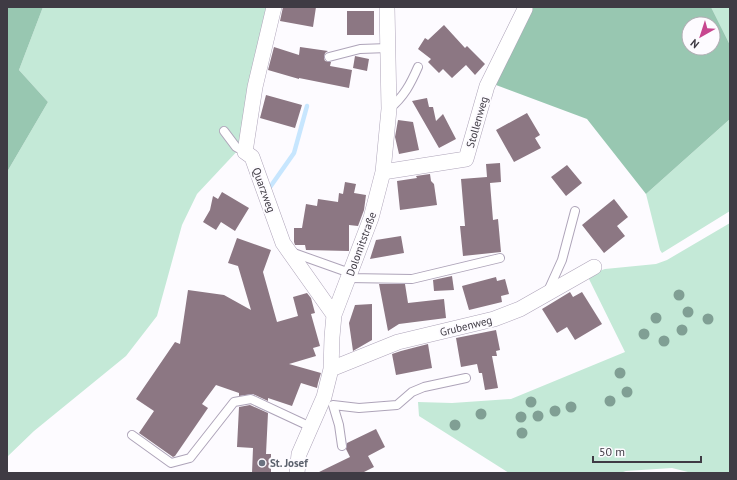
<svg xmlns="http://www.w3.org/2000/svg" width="737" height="480" font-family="'PT Sans',sans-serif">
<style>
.green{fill:#c4e9d7}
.forest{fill:#98c7b1;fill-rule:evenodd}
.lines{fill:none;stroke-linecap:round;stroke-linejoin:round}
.stream{stroke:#c7e6fe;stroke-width:4.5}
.building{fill:#8c7783}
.lane-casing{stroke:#aea4b9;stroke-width:10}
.street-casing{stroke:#aea4b9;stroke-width:16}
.lane{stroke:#fff;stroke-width:8}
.street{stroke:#fff;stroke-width:15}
.tree{fill:#809f94}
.worship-dot{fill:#6b7280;stroke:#fdfbff;stroke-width:1.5}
.labels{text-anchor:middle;stroke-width:4;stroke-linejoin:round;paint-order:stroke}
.street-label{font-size:11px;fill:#3f3b44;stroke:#fdfbff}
.worship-label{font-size:11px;font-weight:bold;fill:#5b616d;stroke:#fdfbff;text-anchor:start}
</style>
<rect width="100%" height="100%" fill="#fdfbff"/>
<path class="green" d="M 43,7 L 275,7 L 241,147 L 197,194 L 182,225 L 157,316 L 126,356 L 34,431 L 7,457 L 7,172 L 48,102 L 19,70 Z
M 711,7 L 730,7 L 730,45 Z
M 730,119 L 730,211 L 662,253 L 660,250 L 646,194 Z
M 730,223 L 730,473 L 692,473 L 672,468 L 626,471 L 620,473 L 509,473 L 419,416 L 418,402 L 452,403 L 511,399 L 625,352 L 587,275 L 605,269 L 656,264 L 667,260 Z"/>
<path class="forest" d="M 7,7 L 43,7 L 19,70 L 48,102 L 7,172 Z
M 526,7 L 711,7 L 730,45 L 730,119 L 646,194 L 587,119 L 496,85 ZM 689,24 L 713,24 L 713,48 L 689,48 Z"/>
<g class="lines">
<path class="stream" d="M 268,190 L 294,153 L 307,106"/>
</g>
<path class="building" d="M 283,7 L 316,7 L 313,27 L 280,21 Z
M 347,11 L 374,11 L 374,35 L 347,35 Z
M 444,25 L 465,48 L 467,46 L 485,64 L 475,75 L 466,65 L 452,78 L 443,69 L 439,73 L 428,62 L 431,59 L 418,49 L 425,38 L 428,40 Z
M 274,47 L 299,55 L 300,47 L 328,51 L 325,53 L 324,58 L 325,61 L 331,62 L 330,66 L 352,70 L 349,88 L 299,78 L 299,79 L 268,70 Z
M 355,56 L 369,59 L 367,71 L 353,68 Z
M 266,95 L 302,105 L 295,128 L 260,118 Z
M 427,98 L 429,107 L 433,107 L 436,121 L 443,114 L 456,139 L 439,148 L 412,101 Z
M 527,113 L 540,135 L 535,138 L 541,148 L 514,162 L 496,130 Z
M 398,120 L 413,122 L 419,150 L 399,154 L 395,137 Z
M 500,163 L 501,182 L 490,183 L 493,220 L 498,219 L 501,252 L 463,256 L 460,226 L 465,226 L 461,179 L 487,177 L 486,164 Z
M 567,165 L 582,183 L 566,196 L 551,177 Z
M 430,174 L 431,181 L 434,184 L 437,205 L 400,210 L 397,181 L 417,178 L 416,176 Z
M 345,182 L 356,184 L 354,193 L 366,195 L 364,210 L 358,226 L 349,225 L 349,251 L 306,250 L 305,245 L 295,245 L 294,242 L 294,228 L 302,228 L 306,204 L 317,206 L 318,199 L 338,202 L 339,193 L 343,194 Z
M 222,192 L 249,208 L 235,231 L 221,222 L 216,230 L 203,222 L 210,210 L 213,196 L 218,199 Z
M 614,199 L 628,217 L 617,226 L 625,236 L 604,253 L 582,225 Z
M 401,236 L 404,253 L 370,259 L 376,240 Z
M 237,238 L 271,250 L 263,272 L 277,322 L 298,316 L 293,297 L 307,293 L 311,298 L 315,313 L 311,314 L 320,346 L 313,348 L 316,356 L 289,364 L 321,373 L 318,383 L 317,388 L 301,383 L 292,406 L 268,398 L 268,401 L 253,394 L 239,396 L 239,393 L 216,385 L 202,404 L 208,408 L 175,456 L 173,457 L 139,433 L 154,411 L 136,399 L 175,342 L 180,344 L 188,290 L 224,295 L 251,310 L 238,266 L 228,263 Z
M 452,276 L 454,290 L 434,291 L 433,280 Z
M 496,277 L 497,281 L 505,279 L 509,294 L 501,296 L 502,302 L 469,310 L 462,286 Z
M 379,284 L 405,284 L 408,303 L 444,299 L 446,318 L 399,324 L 388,331 Z
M 570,292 L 573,297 L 582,292 L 602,324 L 575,340 L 567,327 L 557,333 L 542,309 Z
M 372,304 L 372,340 L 353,351 L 349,323 L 355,305 Z
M 496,330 L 500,350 L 496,351 L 497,356 L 492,356 L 498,388 L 485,390 L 482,373 L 479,373 L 477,364 L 461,367 L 456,338 Z
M 428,344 L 432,368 L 396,375 L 392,354 L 401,351 Z
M 250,405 L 268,413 L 266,454 L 271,454 L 271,473 L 252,473 L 253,448 L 237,447 L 239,407 Z
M 376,429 L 385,447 L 368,456 L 374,467 L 362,473 L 317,473 L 350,457 L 346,449 L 347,443 Z"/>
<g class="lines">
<defs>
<path id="lane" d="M 329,57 L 360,49 L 388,48
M 389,109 C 404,97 411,83 418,67
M 224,131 L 236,147 L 245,152
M 291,252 L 350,273
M 348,278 L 412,279 L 500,258
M 548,291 L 562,260 L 575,211
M 132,435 L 171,463 L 190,458 L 234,402 L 251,399 L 311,427
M 342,446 L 339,425 L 333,405 L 359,408 L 397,405 L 412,392 L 424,387 L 466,378"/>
<path id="street" d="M 274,7 L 255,87 L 245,152 L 252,157 L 283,243 L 334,315
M 383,172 L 466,159 L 487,86 L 525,9
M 331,369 L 398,342 L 494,319 L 520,309 L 594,267
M 297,473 L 299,454 L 324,397 L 331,369 L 332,337 L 334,315 L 371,218 L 383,172 L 389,109 L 387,7"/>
</defs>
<use href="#lane" class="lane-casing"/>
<use href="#street" class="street-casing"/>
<use href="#lane" class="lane"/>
<use href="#street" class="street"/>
</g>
<g class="tree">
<circle cx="679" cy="295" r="5.5"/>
<circle cx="688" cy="312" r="5.5"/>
<circle cx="656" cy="318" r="5.5"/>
<circle cx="708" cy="319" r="5.5"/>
<circle cx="682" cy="330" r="5.5"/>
<circle cx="644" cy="334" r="5.5"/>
<circle cx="664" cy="341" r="5.5"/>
<circle cx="620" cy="373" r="5.5"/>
<circle cx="627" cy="392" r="5.5"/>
<circle cx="610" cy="401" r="5.5"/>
<circle cx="531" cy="402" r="5.5"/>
<circle cx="571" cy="407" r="5.5"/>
<circle cx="555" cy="411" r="5.5"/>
<circle cx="481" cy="414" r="5.5"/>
<circle cx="538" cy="416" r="5.5"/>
<circle cx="521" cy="417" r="5.5"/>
<circle cx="455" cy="425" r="5.5"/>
<circle cx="522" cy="433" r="5.5"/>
</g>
<circle class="worship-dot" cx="262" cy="463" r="4"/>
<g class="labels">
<g class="street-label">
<text transform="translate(477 122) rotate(-74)" y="4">Stollenweg</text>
<text transform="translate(264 190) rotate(70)" y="4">Quarzweg</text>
<text transform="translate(361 244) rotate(-70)" y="4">Dolomitstraße</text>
<text transform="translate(466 326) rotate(-14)" y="4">Grubenweg</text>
</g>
<g class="worship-label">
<text x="270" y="467">St. Josef</text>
</g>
</g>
<rect width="737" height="480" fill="none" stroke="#3f3b44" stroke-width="16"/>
<g transform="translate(701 36) rotate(219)"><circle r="19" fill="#fdfbff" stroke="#b1aeb4"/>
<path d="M0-3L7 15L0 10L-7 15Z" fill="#c7468f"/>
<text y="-6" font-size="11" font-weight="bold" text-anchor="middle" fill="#3f3b44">N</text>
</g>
<path d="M593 456v6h108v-6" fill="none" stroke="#3f3b44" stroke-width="2"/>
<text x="599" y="456" font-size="12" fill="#3f3b44" stroke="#fdfbff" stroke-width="3" paint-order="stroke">50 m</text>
</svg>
